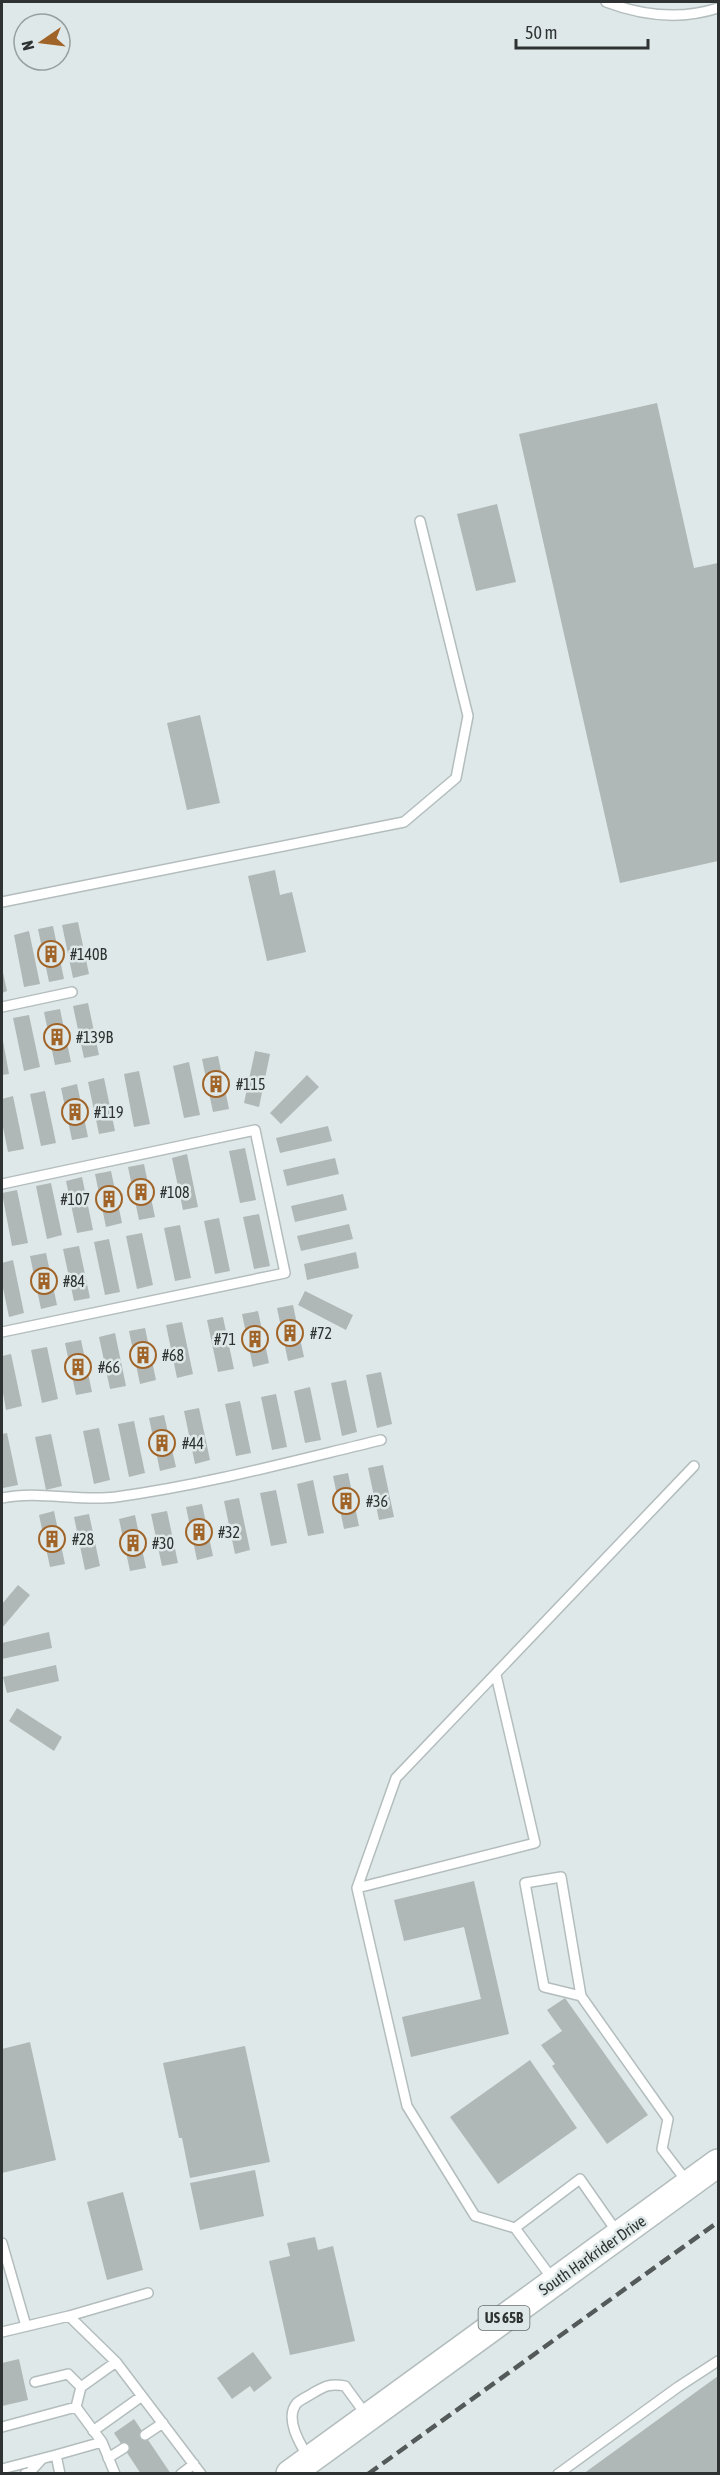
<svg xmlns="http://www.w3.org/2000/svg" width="720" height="2475" font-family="'Asap Condensed',sans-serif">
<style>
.building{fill:#afb7b7}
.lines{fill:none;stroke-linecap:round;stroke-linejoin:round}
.service-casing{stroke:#b4bdbd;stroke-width:12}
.primary-casing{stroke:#b4bdbd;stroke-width:30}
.service{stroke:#fff;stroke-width:9}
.primary{stroke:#fff;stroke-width:27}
.rail{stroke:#545959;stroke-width:4.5;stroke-dasharray:12 6;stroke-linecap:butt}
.labels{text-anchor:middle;stroke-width:5;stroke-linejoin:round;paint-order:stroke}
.shield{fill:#dfe8e8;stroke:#636969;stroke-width:1.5}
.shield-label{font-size:15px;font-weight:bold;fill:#2e3232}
.poi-label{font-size:16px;fill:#2e3232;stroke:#dfe8e8;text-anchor:start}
.street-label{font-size:16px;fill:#2e3232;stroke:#dfe8e8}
</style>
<rect width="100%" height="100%" fill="#dfe8e8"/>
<path class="building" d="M 657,403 L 694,568 L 718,563 L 718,861 L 620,883 L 519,434 Z
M 497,504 L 516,582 L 476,591 L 457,514 Z
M 200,715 L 220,803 L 187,810 L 167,723 Z
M 275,870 L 280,895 L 292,892 L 306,952 L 267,961 L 248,876 Z
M 78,922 L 89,974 L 73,978 L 62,925 Z
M 53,926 L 64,979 L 49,982 L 38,929 Z
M 29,931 L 40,984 L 24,987 L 14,935 Z
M 2,968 L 7,991 L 2,993 Z
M 88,1003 L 99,1055 L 84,1058 L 73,1006 Z
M 60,1009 L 71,1062 L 55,1065 L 44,1012 Z
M 29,1015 L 40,1067 L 24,1071 L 13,1018 Z
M 3,1041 L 9,1074 L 2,1075 L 2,1041 Z
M 255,1051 L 270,1054 L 259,1107 L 244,1103 Z
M 218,1056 L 229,1109 L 213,1112 L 202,1059 Z
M 189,1062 L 200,1115 L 184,1118 L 173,1066 Z
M 139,1071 L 150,1124 L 134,1127 L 124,1074 Z
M 307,1075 L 319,1087 L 281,1124 L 270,1113 Z
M 104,1078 L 115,1131 L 99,1134 L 88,1082 Z
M 77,1084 L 88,1137 L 72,1140 L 61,1088 Z
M 45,1091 L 56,1143 L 41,1146 L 30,1094 Z
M 13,1096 L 24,1149 L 8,1152 L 2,1122 L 2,1099 Z
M 328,1126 L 332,1141 L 280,1153 L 276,1138 Z
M 245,1148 L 256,1200 L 240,1203 L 229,1151 Z
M 187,1154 L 198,1207 L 183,1210 L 172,1158 Z
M 335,1158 L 339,1174 L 287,1186 L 283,1170 Z
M 144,1164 L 155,1217 L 139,1220 L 128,1167 Z
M 111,1171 L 122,1223 L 106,1227 L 95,1174 Z
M 82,1177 L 93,1230 L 77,1233 L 66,1181 Z
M 51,1183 L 62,1235 L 47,1239 L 36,1186 Z
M 17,1190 L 28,1243 L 12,1246 L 2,1193 Z
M 343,1194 L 347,1210 L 295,1222 L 291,1206 Z
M 259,1214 L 270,1266 L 254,1269 L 243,1217 Z
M 219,1218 L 230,1271 L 215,1274 L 204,1221 Z
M 349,1224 L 353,1239 L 301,1251 L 297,1236 Z
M 180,1225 L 191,1278 L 175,1281 L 164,1228 Z
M 142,1233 L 153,1285 L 137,1289 L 126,1236 Z
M 109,1239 L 120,1292 L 105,1295 L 94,1242 Z
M 79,1246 L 90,1298 L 74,1301 L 63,1249 Z
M 356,1252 L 359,1268 L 307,1280 L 304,1264 Z
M 46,1253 L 57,1305 L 41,1309 L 30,1256 Z
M 13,1260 L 24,1313 L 9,1317 L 2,1283 L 2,1263 Z
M 305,1291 L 353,1315 L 346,1330 L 298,1305 Z
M 293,1305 L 304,1357 L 288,1361 L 277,1308 Z
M 258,1311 L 269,1363 L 253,1367 L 242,1314 Z
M 223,1317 L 234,1369 L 218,1372 L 207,1320 Z
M 182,1322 L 193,1374 L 177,1378 L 166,1325 Z
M 145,1328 L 156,1380 L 140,1384 L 129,1331 Z
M 115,1333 L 126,1386 L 110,1389 L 99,1337 Z
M 81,1340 L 92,1392 L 76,1395 L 65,1343 Z
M 47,1347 L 58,1399 L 42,1403 L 31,1350 Z
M 11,1354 L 22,1406 L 6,1410 L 2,1387 L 2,1356 Z
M 381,1372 L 392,1424 L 377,1428 L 366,1375 Z
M 346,1380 L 357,1432 L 342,1436 L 331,1383 Z
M 310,1387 L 321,1440 L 305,1443 L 294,1391 Z
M 276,1394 L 287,1447 L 272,1450 L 261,1397 Z
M 240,1401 L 251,1453 L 236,1456 L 225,1404 Z
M 199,1408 L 210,1460 L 195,1464 L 184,1411 Z
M 164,1415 L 176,1467 L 160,1471 L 149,1418 Z
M 134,1421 L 145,1473 L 129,1477 L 118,1424 Z
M 99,1428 L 110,1480 L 94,1484 L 83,1431 Z
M 7,1433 L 18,1485 L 3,1488 L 2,1434 Z
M 51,1434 L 62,1486 L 46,1490 L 35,1437 Z
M 383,1465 L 394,1517 L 379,1520 L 368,1468 Z
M 348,1473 L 359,1526 L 344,1529 L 333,1476 Z
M 313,1480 L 324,1533 L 308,1536 L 297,1484 Z
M 276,1490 L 287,1543 L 271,1546 L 260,1493 Z
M 239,1498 L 250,1550 L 235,1554 L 224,1501 Z
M 202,1504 L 213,1556 L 197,1560 L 186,1507 Z
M 54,1511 L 65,1564 L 50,1567 L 39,1515 Z
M 167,1511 L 178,1563 L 162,1566 L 151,1514 Z
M 89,1514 L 100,1566 L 85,1570 L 74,1517 Z
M 135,1515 L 146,1568 L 130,1571 L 119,1519 Z
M 18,1585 L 30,1595 L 2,1628 L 2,1604 Z
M 49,1632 L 52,1648 L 2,1659 L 2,1643 Z
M 56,1665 L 59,1681 L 7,1693 L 3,1677 Z
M 17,1708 L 62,1737 L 54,1751 L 9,1721 Z
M 474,1881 L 509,2034 L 411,2057 L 402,2017 L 481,1999 L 464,1927 L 404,1941 L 394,1900 Z
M 565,1998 L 648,2115 L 607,2144 L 552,2066 L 555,2064 L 541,2045 L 562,2031 L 547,2010 Z
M 30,2042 L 56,2160 L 2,2173 L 2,2049 Z
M 245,2046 L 270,2162 L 190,2178 L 182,2138 L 179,2138 L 163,2063 Z
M 530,2060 L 577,2128 L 498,2184 L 450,2117 Z
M 255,2170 L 264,2216 L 200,2230 L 190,2183 Z
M 123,2192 L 143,2270 L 107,2280 L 87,2202 Z
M 315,2237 L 318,2250 L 333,2246 L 355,2341 L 290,2355 L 269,2261 L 290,2256 L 287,2243 Z
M 253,2352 L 272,2378 L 254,2392 L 250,2386 L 232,2399 L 217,2378 Z
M 19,2359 L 28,2400 L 2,2406 L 2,2363 Z
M 718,2376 L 718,2474 L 583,2474 Z
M 134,2419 L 171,2474 L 141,2474 L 114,2433 Z"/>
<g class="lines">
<defs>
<path id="service" d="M 606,2 C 643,16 681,20 718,8
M 2,902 L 404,822 L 456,778 L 468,716 L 420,521
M 2,1007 L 72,992
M 2,1184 L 255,1130 L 285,1273 L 2,1332
M 2,1498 C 39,1490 78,1502 116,1497 C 205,1485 293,1461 381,1440
M 357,1888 L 535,1843 L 496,1675
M 581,1996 L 544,1987 L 525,1883 L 561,1877 L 581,1996 L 668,2119 L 662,2149 L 688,2183
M 515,2228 L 475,2216 L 407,2106 L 357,1888 L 396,1778 L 694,1466
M 2,2243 L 26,2326
M 554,2281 L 515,2228 L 580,2179 L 617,2232
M 69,2316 L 148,2293
M 2,2332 L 69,2316 L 116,2362 L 201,2474
M 35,2382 L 68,2374 L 81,2387
M 76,2407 L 81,2387 L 116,2362
M 2,2427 L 76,2407 L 102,2442 L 115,2474
M 93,2431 L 142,2396
M 145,2435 L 163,2423
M 56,2455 L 102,2442
M 308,2457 C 300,2444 284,2418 297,2403 C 301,2399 309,2396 313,2393 C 325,2386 331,2383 345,2386 L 367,2416
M 108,2458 L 124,2448
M 2,2469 L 56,2455 L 60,2474
M 25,2474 L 30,2472 L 42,2459
M 181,2474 L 194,2464
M 558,2474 L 678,2387 L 718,2361"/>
<path id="primary" d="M 290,2474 L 718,2163"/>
</defs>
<use href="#service" class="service-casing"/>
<use href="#primary" class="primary-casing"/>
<use href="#service" class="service"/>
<use href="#primary" class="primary"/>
<path class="rail" d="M 368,2474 L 718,2222"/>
</g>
<defs>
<symbol id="building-ring" viewBox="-11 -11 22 22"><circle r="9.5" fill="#dfe8e8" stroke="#a16428" stroke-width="1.5"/><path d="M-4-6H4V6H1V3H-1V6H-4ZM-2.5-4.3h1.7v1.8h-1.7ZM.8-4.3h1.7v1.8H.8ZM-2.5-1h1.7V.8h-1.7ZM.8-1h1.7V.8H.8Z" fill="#a16428"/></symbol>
</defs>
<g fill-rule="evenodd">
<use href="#building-ring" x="36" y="939" width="30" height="30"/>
<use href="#building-ring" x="42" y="1022" width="30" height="30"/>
<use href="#building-ring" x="201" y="1069" width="30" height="30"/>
<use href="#building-ring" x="60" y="1097" width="30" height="30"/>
<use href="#building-ring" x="126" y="1177" width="30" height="30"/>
<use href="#building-ring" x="94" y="1184" width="30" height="30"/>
<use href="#building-ring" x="29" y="1266" width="30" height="30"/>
<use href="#building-ring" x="275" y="1318" width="30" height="30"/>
<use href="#building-ring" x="240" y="1324" width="30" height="30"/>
<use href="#building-ring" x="128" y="1340" width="30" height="30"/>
<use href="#building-ring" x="63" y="1352" width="30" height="30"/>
<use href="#building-ring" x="147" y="1428" width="30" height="30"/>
<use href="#building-ring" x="331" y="1486" width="30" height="30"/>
<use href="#building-ring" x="184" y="1517" width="30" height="30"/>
<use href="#building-ring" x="37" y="1524" width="30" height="30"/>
<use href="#building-ring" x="118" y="1528" width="30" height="30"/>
</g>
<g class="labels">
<rect class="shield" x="478.5" y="2306" width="51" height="24" rx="4.5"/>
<g class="shield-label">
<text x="504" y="2323">US 65B</text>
</g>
<g class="poi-label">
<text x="70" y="960">#140B</text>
<text x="76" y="1043">#139B</text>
<text x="236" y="1090">#115</text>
<text x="94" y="1118">#119</text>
<text x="160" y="1198">#108</text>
<text x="90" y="1205" text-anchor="end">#107</text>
<text x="63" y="1287">#84</text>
<text x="310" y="1339">#72</text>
<text x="236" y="1345" text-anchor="end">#71</text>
<text x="162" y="1361">#68</text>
<text x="98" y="1373">#66</text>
<text x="182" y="1449">#44</text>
<text x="366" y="1507">#36</text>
<text x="218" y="1538">#32</text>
<text x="72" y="1545">#28</text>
<text x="152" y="1549">#30</text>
</g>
<g class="street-label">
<text transform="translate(592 2255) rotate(-35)" y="6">South Harkrider Drive</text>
</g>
</g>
<rect width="720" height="2475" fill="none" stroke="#2e3232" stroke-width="6"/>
<g transform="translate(42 42) rotate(256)"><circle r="28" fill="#dfe8e8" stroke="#989f9f" stroke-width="1.5"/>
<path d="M0-4.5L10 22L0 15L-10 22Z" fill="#a16428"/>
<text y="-9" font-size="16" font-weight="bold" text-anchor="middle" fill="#2e3232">N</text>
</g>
<path d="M516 39v9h132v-9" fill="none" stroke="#2e3232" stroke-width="3"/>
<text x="525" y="39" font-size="18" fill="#2e3232" stroke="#dfe8e8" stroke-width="4.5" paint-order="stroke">50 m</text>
</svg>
